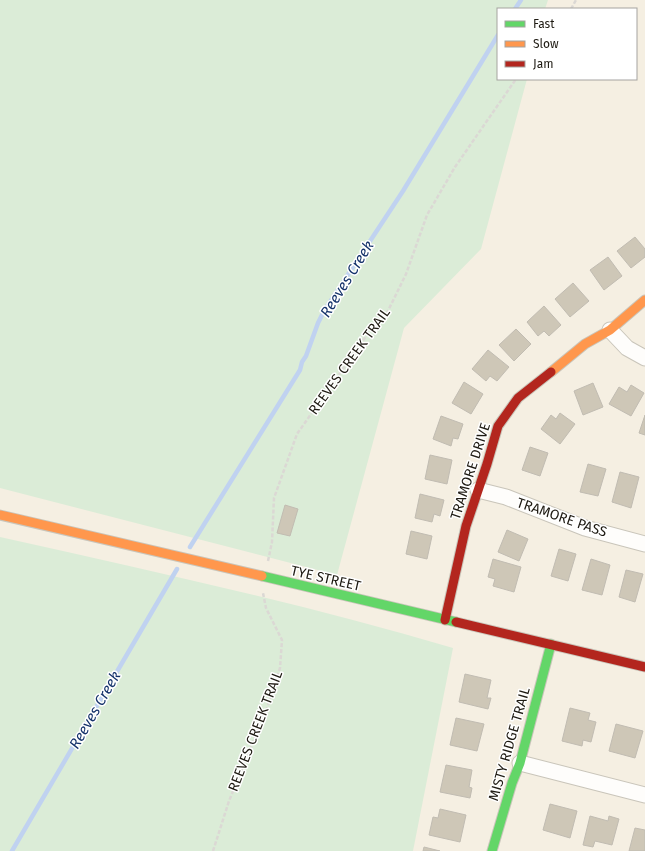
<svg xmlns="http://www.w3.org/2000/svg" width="645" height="851" font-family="'Fira Sans',sans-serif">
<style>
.green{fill:#dbecd7}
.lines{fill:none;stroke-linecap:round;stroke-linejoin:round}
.stream{stroke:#c0d2f0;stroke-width:4.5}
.building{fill:#cec7b7;stroke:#c1bcb2}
.street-casing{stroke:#c9c5ba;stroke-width:17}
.fast-casing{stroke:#c9c5ba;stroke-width:11}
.slow-casing{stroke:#c9c5ba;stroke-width:11}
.jam-casing{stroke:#c9c5ba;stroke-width:11}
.path{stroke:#dbd8d4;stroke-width:2.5;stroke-dasharray:4 2;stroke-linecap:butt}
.street{stroke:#fefdfb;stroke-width:15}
.fast{stroke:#63d668;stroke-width:9}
.slow{stroke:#ff974d;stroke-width:9}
.jam{stroke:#b3261e;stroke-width:9}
.labels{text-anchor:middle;stroke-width:3;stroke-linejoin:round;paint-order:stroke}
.street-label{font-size:14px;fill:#1e1a12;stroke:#fff}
.water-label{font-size:15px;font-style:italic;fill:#14326a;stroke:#fff}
</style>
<rect width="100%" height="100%" fill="#f5efe2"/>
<path class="green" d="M 0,0 L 548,0 L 545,9 L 498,9 L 498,79 L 527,79 L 481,249 L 404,328 L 337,575 L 0,488 Z
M 0,537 C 152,571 304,604 453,648 L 413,851 L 0,851 Z"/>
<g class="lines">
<path class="stream" d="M 515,9 L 521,0
M 190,547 L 300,370 L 302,362 L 306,356 L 318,323 L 324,311 L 403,191 L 498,35
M 12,851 L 177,569"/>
</g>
<path class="building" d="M 635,237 L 645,249 L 645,257 L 631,268 L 617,251 Z
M 608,257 L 622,276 L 604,290 L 590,270 Z
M 573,283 L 589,301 L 570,317 L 555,299 Z
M 544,306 L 561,325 L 549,336 L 544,331 L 538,336 L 527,322 Z
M 516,329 L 531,344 L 514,361 L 499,345 Z
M 488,350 L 509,367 L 497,381 L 490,376 L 486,381 L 472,369 Z
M 464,382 L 483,394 L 471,414 L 452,403 Z
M 593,383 L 603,407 L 583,415 L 574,391 Z
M 631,385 L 644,393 L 631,416 L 609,404 L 619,387 L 627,392 Z
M 560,413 L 575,424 L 560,444 L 541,429 L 551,415 L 556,419 Z
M 645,415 L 645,435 L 639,433 Z
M 441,416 L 463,424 L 458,439 L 453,438 L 451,446 L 433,439 Z
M 530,447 L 548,453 L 540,476 L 522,470 Z
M 430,455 L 452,460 L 447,484 L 425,479 Z
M 588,464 L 606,469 L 598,496 L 580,492 Z
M 620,472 L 639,477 L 631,508 L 612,502 Z
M 420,494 L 444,500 L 440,516 L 434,514 L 432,522 L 415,518 Z
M 285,505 L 298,509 L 290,536 L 277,533 Z
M 507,530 L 528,539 L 519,561 L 498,552 Z
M 411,531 L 432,536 L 427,559 L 406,554 Z
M 559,549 L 576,554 L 568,581 L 551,576 Z
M 493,559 L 521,567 L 514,592 L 493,586 L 495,579 L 488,577 Z
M 591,559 L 610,565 L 602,595 L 582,590 Z
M 626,570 L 643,574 L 635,602 L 619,597 Z
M 465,674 L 491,680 L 487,698 L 491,698 L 488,709 L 459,702 Z
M 570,708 L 590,713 L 588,720 L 596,722 L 591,742 L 583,740 L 582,746 L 562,741 Z
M 456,718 L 484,724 L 477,751 L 450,745 Z
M 616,724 L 643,731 L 635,758 L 609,751 Z
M 446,765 L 472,770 L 469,787 L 472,788 L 470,798 L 440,792 Z
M 550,804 L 577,811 L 570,838 L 543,830 Z
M 440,809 L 466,815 L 460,842 L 429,835 L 433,817 L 438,818 Z
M 590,816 L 608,821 L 609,816 L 619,819 L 612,845 L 595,841 L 593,847 L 583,845 Z
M 635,828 L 645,830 L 645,851 L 629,851 Z
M 424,847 L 440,851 L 423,851 Z"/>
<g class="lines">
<defs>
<path id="street" d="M 610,330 L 627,348 L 645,358
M 478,490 L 506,497 L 585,528 L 645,544
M 520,763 L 645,795"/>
<path id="fast" d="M 262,576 L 456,622
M 492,851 L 512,783 L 520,763 L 551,644"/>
<path id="slow" d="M 551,372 L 585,344 L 610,330 L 645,300
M 0,515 L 262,576"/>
<path id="jam" d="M 445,620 L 466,526 L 487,464 L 498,426 L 518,398 L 551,372
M 456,622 L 645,667"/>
</defs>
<use href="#street" class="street-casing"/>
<use href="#fast" class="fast-casing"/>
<use href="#slow" class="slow-casing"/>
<use href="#jam" class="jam-casing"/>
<path class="path" d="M 571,9 L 576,0
M 268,561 L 272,542 L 274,498 L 297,434 L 369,332 L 385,317 L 406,274 L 427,215 L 455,167 L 516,79
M 213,851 L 229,801 L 267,708 L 280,668 L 282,640 L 266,608 L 263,593"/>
<use href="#street" class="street"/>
<use href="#fast" class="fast"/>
<use href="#slow" class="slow"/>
<use href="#jam" class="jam"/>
</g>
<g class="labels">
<g class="street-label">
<text transform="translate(349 361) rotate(-54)" y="5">REEVES CREEK TRAIL</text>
<text transform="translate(470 471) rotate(-72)" y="5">TRAMORE DRIVE</text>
<text transform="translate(562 517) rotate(19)" y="5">TRAMORE PASS</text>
<text transform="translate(326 578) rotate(13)" y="5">TYE STREET</text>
<text transform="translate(255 731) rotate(-69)" y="5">REEVES CREEK TRAIL</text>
<text transform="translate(509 744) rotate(-74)" y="5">MISTY RIDGE TRAIL</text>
</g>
<g class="water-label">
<text transform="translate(347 279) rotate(-58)" y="5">Reeves Creek</text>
<text transform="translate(95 710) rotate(-60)" y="5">Reeves Creek</text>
</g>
</g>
<rect x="497" y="8" width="140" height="72" fill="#ffffff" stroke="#a5a3a0"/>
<rect x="505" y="21" width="20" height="6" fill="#63d668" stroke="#a5a3a0"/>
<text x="533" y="28" font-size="12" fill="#1e1a12">Fast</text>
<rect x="505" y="41" width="20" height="6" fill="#ff974d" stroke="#a5a3a0"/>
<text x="533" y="48" font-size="12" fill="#1e1a12">Slow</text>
<rect x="505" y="61" width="20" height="6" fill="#b3261e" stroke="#a5a3a0"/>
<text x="533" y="68" font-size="12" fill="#1e1a12">Jam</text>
</svg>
